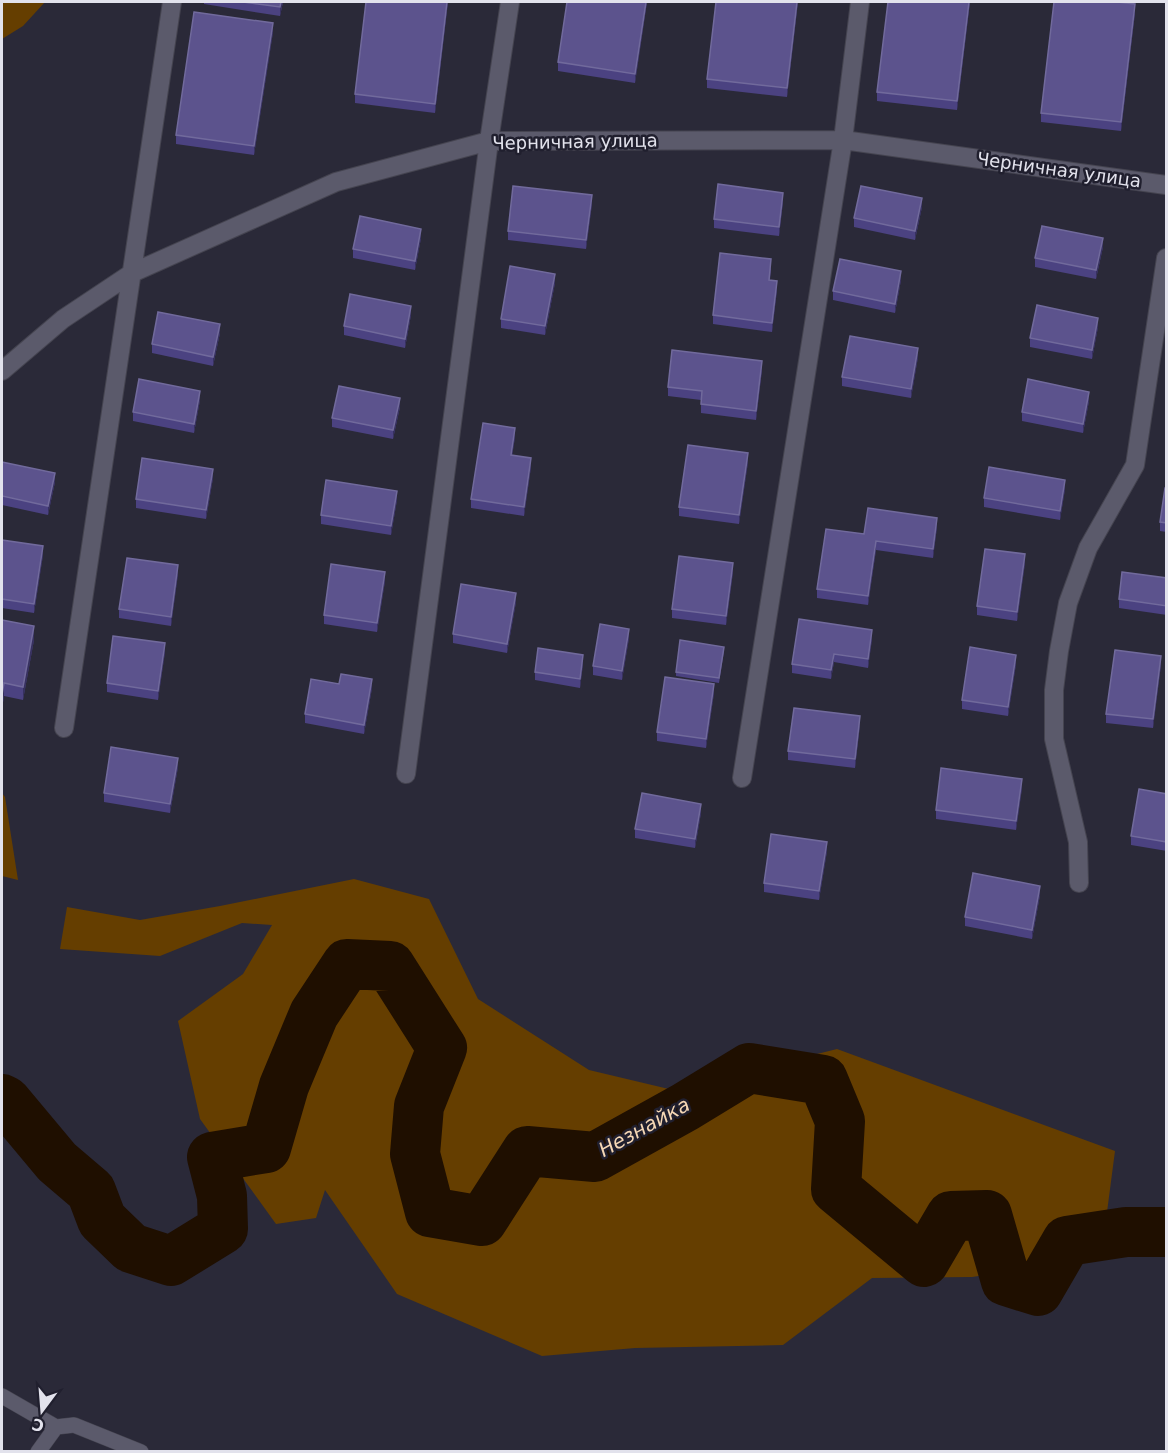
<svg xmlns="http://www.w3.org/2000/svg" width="1168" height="1453" font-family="'DejaVu Sans',sans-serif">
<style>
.green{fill:#653e00}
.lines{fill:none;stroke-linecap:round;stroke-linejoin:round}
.river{stroke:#1f0f00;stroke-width:50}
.lane-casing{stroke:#454450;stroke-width:16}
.street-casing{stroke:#454450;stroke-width:20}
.lane{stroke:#5b5a6b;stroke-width:15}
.street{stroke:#5b5a6b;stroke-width:18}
.wall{fill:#4b4281}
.shaded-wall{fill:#37315f}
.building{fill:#5c538d;stroke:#716a9c;stroke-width:1.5}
.labels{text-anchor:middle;stroke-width:5;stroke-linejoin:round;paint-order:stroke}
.street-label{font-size:18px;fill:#e2e2ec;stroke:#201f2e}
.water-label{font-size:20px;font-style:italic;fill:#f5d7b5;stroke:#201f2e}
</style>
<rect width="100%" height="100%" fill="#2a2938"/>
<path class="green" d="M 2,2 L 45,2 L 23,26 L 2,39 Z
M 2,793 L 5,797 L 18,880 L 2,876 Z
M 354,879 L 429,899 L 478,999 L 589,1070 L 673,1090 L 837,1049 L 1115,1151 L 1101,1258 L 972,1277 L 872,1278 L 783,1345 L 635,1348 L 542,1356 L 397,1294 L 325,1190 L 316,1218 L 276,1224 L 200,1119 L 178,1021 L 243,974 L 272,925 L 242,923 L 160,956 L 60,949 L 67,907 L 140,920 L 220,906 Z"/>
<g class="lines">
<path class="river" d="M 2,1099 L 6,1101 L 57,1162 L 91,1191 L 102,1220 L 131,1248 L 171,1261 L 223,1229 L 222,1196 L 212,1157 L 266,1148 L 284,1086 L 314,1014 L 347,964 L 390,966 L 442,1048 L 419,1106 L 415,1154 L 430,1212 L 482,1221 L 527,1151 L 595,1157 L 685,1107 L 749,1068 L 823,1080 L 840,1121 L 836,1189 L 924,1262 L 951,1216 L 987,1215 L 1006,1281 L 1038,1291 L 1067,1241 L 1126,1232 L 1166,1232"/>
<defs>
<path id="lane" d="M 2,1396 L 56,1427
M 38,1452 L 56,1427 L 74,1425 L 141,1452"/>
<path id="street" d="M 2,371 L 63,319 L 132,273 L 336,182 L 489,141 L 843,140 L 1166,185
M 64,728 L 172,2
M 406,774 L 489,141 L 510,2
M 742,778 L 843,140 L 860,2
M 1079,883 L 1078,842 L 1054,739 L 1054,690 L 1059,651 L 1068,603 L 1088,548 L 1135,465 L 1166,258"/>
</defs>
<use href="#lane" class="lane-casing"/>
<use href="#street" class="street-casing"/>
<use href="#lane" class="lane"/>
<use href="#street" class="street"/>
</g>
<path class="wall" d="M 204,2 L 283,2 L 280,16 L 204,4 Z
M 448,2 L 435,113 L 355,103 L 355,94 Z
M 567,2 L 647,2 L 635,83 L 558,71 L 558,62 Z
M 716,2 L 798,2 L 787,97 L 707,88 L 707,79 Z
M 970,2 L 957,110 L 877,101 L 877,92 Z
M 1135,13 L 1121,131 L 1041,122 L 1041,113 Z
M 273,32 L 254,155 L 176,144 L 176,135 Z
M 783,202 L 779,236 L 714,228 L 714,219 Z
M 592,204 L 586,249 L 508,240 L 508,231 Z
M 922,207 L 915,240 L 854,227 L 854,218 Z
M 421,238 L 415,270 L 353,258 L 353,249 Z
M 1103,247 L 1096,279 L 1035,267 L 1035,258 Z
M 771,268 L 770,280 L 777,290 L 772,332 L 713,324 L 713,315 Z
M 901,280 L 895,313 L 833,300 L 833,291 Z
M 555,283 L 545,335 L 501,328 L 501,319 Z
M 411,315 L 405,348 L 344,335 L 344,326 Z
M 1098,327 L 1092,359 L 1030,347 L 1030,338 Z
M 220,333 L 213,366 L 152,353 L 152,344 Z
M 918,357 L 911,398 L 842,386 L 842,377 Z
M 762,370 L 756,420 L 701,413 L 701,400 L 668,396 L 668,387 Z
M 200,400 L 194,433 L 133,421 L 133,412 Z
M 1089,401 L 1083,433 L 1022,421 L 1022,412 Z
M 400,407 L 393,439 L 332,427 L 332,418 Z
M 515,437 L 512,456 L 531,467 L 524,516 L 471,508 L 471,499 Z
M 2,462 L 55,482 L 48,515 L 2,505 Z
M 748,462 L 739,524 L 679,516 L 679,507 Z
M 213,478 L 206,519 L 136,508 L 136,499 Z
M 1167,488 L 1167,532 L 1160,531 L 1160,522 Z
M 1065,489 L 1060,520 L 984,507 L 984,498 Z
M 397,500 L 391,535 L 321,524 L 321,515 Z
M 937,527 L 933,558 L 876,550 L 868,605 L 817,598 L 817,589 L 864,534 Z
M 2,545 L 43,555 L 34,613 L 2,608 Z
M 1025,563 L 1017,621 L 977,615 L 977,606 Z
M 733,572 L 726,625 L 672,618 L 672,609 Z
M 178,574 L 171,626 L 119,618 L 119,609 Z
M 1167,578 L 1167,615 L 1119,608 L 1119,599 Z
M 385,581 L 377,632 L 324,624 L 324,615 Z
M 516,602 L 507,653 L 453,643 L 453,634 Z
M 2,620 L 34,640 L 23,700 L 4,696 L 2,709 Z
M 629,638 L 622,680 L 593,675 L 593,666 Z
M 872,639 L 868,668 L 834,662 L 831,679 L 792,673 L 792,664 Z
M 724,651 L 719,683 L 676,676 L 676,672 Z
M 165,652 L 158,700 L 107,692 L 107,683 Z
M 583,664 L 580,688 L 535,680 L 535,672 Z
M 1016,664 L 1008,716 L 962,709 L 962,700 Z
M 1161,665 L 1153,728 L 1106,723 L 1106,714 Z
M 339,684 L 372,688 L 364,734 L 305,723 L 305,714 Z
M 714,693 L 706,748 L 657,741 L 657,732 Z
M 860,725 L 855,768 L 788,760 L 788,751 Z
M 178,767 L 170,813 L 104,802 L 104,793 Z
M 1022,788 L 1016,830 L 936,819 L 936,810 Z
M 1167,794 L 1167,851 L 1131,845 L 1131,836 Z
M 701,813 L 695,848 L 635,838 L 635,829 Z
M 827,851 L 819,900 L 764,892 L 764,883 Z
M 1040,895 L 1032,939 L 965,926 L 965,917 Z"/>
<path class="shaded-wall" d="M 281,2 L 283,2 L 280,16 L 280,7 Z
M 447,2 L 448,2 L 435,113 L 435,104 Z
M 646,2 L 647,2 L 635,83 L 635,74 Z
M 797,2 L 798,2 L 787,97 L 787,88 Z
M 969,2 L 970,2 L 957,110 L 957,101 Z
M 1135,4 L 1135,13 L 1121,131 L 1121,122 Z
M 273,23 L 273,32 L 254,155 L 254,146 Z
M 783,193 L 783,202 L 779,236 L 779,227 Z
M 592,195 L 592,204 L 586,249 L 586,240 Z
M 922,198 L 922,207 L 915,240 L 915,231 Z
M 421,229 L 421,238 L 415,270 L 415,261 Z
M 1103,238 L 1103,247 L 1096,279 L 1096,270 Z
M 901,271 L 901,280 L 895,313 L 895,304 Z
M 555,274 L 555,283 L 545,335 L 545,326 Z
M 777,281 L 777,290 L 772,332 L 772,323 Z
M 411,306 L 411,315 L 405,348 L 405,339 Z
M 1098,318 L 1098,327 L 1092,359 L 1092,350 Z
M 220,324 L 220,333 L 213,366 L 213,357 Z
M 918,348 L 918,357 L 911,398 L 911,389 Z
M 762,361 L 762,370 L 756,420 L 756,411 Z
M 200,391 L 200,400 L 194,433 L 194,424 Z
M 1089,392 L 1089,401 L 1083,433 L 1083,424 Z
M 400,398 L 400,407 L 393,439 L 393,430 Z
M 515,428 L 515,437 L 511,464 L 511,455 Z
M 748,453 L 748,462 L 739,524 L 739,515 Z
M 531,458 L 531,467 L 524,516 L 524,507 Z
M 213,469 L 213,478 L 206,519 L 206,510 Z
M 55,473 L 55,482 L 48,515 L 48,506 Z
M 1065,480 L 1065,489 L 1060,520 L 1060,511 Z
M 397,491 L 397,500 L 391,535 L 391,526 Z
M 937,518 L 937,527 L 933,558 L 933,549 Z
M 876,541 L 876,550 L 868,605 L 868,596 Z
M 43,546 L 43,555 L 34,613 L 34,604 Z
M 1025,554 L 1025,563 L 1017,621 L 1017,612 Z
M 733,563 L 733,572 L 726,625 L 726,616 Z
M 178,565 L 178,574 L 171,626 L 171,617 Z
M 385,572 L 385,581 L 377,632 L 377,623 Z
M 516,593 L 516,602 L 507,653 L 507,644 Z
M 34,626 L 34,640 L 23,700 L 23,687 Z
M 629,629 L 629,638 L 622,680 L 622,671 Z
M 872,630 L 872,639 L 868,668 L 868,659 Z
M 165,643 L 165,652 L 158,700 L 158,691 Z
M 834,654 L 834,662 L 831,679 L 831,670 Z
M 583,655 L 583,664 L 580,688 L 580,679 Z
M 1016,655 L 1016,664 L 1008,716 L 1008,707 Z
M 1161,656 L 1161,665 L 1153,728 L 1153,719 Z
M 372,679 L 372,688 L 364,734 L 364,725 Z
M 4,683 L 4,696 L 2,709 L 2,695 Z
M 714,684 L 714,693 L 706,748 L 706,739 Z
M 860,716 L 860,725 L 855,768 L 855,759 Z
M 178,758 L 178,767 L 170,813 L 170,804 Z
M 1022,779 L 1022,788 L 1016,830 L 1016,821 Z
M 701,804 L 701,813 L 695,848 L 695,839 Z
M 827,842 L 827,851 L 819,900 L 819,891 Z
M 1040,886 L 1040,895 L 1032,939 L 1032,930 Z"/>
<path class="building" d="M 243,2 L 281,2 L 280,7 Z
M 366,2 L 447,2 L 435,104 L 355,94 Z
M 567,2 L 646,2 L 635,74 L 558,62 Z
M 716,2 L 797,2 L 787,88 L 707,79 Z
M 888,2 L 969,2 L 957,101 L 877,92 Z
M 1054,2 L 1117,2 L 1135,4 L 1121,122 L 1041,113 Z
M 194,12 L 273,23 L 254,146 L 176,135 Z
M 718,184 L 783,193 L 779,227 L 714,219 Z
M 513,186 L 592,195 L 586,240 L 508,231 Z
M 861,186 L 922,198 L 915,231 L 854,218 Z
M 360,216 L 421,229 L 415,261 L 353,249 Z
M 1042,226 L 1103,238 L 1096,270 L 1035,258 Z
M 720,253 L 771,259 L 769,280 L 777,281 L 772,323 L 713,315 Z
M 840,259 L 901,271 L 895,304 L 833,291 Z
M 510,266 L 555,274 L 545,326 L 501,319 Z
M 350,294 L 411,306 L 405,339 L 344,326 Z
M 1037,305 L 1098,318 L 1092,350 L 1030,338 Z
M 158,312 L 220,324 L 213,357 L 152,344 Z
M 850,336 L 918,348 L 911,389 L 842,377 Z
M 672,350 L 762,361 L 756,411 L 701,404 L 702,391 L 668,387 Z
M 139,379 L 200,391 L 194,424 L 133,412 Z
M 1028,379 L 1089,392 L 1083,424 L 1022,412 Z
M 339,386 L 400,398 L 393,430 L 332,418 Z
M 483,423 L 515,428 L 511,455 L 531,458 L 524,507 L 471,499 Z
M 688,445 L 748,453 L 739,515 L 679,507 Z
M 142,458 L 213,469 L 206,510 L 136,499 Z
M 2,462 L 55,473 L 48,506 L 2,496 Z
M 989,467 L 1065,480 L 1060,511 L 984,498 Z
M 326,480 L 397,491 L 391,526 L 321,515 Z
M 1165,488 L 1167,488 L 1167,523 L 1160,522 Z
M 868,508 L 937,518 L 933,549 L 876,541 L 868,596 L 817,589 L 826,529 L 864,534 Z
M 2,540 L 43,546 L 34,604 L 2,599 Z
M 985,549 L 1025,554 L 1017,612 L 977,606 Z
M 679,556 L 733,563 L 726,616 L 672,609 Z
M 127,558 L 178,565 L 171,617 L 119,609 Z
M 331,564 L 385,572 L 377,623 L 324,615 Z
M 1122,572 L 1167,578 L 1167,606 L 1119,599 Z
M 461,584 L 516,593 L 507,644 L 453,634 Z
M 799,619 L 872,630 L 868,659 L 834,654 L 831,670 L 792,664 Z
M 2,620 L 34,626 L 23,687 L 4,683 L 2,695 Z
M 600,624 L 629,629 L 622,671 L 593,666 Z
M 113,636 L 165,643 L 158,691 L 107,683 Z
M 680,640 L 724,647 L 719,678 L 676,672 Z
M 970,647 L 1016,655 L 1008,707 L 962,700 Z
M 538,648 L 583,655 L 580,679 L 535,672 Z
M 1115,650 L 1161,656 L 1153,719 L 1106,714 Z
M 341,674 L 372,679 L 364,725 L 305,714 L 311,679 L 339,684 Z
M 665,677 L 714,684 L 706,739 L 657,732 Z
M 794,708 L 860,716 L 855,759 L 788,751 Z
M 111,747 L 178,758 L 170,804 L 104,793 Z
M 941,768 L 1022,779 L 1016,821 L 936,810 Z
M 1139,789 L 1167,794 L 1167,842 L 1131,836 Z
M 642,793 L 701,804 L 695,839 L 635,829 Z
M 771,834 L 827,842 L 819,891 L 764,883 Z
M 973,873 L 1040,886 L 1032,930 L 965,917 Z"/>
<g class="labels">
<g class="street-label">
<text transform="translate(575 142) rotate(-1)" y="6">Черничная улица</text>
<text transform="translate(1059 170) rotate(8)" y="6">Черничная улица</text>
</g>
<g class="water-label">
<text transform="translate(644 1127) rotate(-29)" y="7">Незнайка</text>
</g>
</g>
<rect width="1168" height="1453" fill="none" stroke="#e2e2ec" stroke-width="6"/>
<g transform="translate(42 1411) rotate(196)" stroke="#201f2e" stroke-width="4.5" paint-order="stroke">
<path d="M0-4.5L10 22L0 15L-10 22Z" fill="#e2e2ec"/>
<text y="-9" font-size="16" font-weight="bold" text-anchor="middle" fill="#e2e2ec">С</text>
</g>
</svg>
